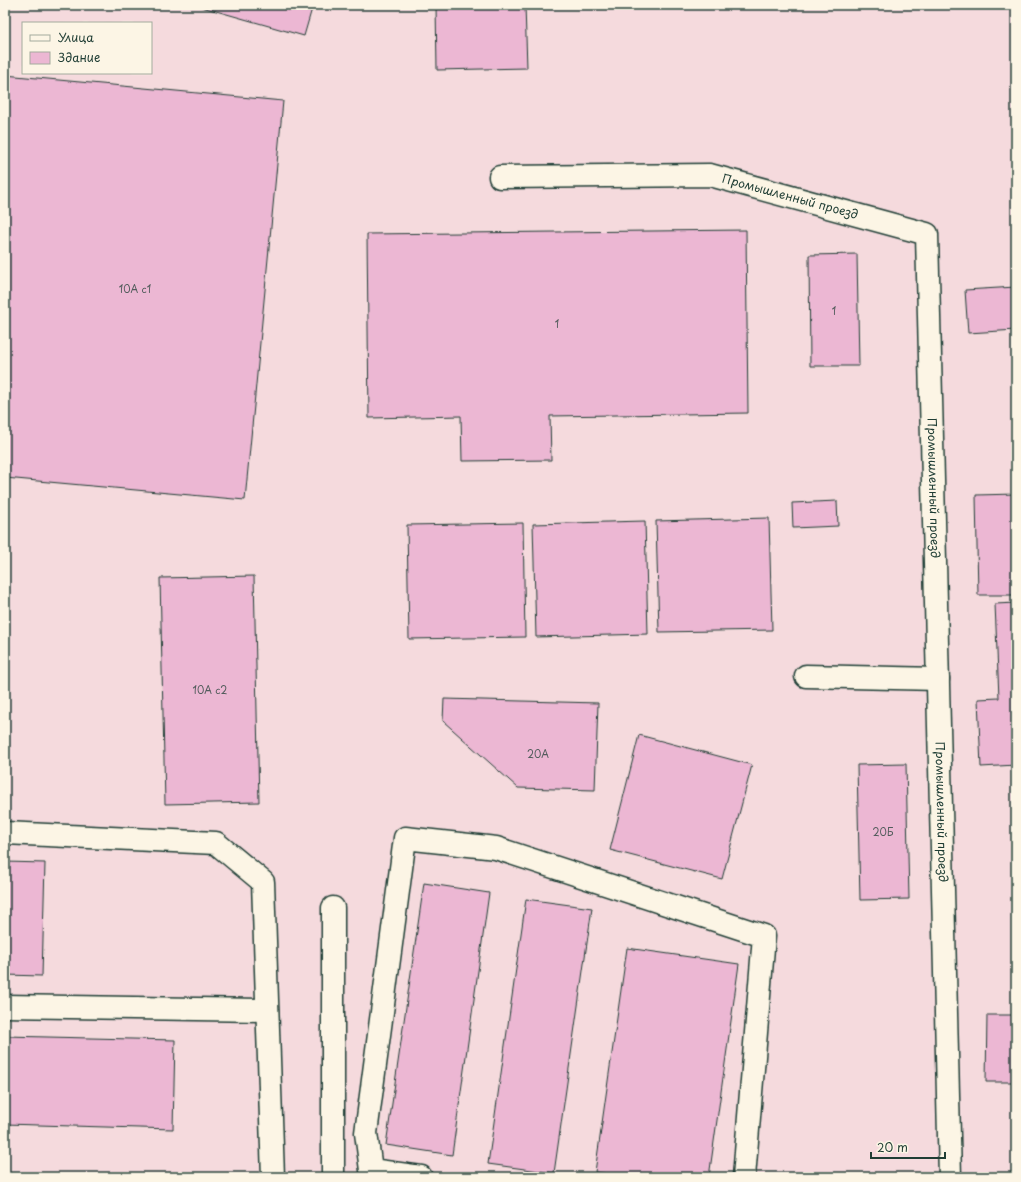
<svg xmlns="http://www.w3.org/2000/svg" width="1021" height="1182" font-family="'Playpen Sans',sans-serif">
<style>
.built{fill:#f5dadd;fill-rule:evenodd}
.building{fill:#ecb7d3;stroke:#1f3d34}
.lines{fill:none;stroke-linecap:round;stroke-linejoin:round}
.minor-casing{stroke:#1f3d34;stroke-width:25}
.minor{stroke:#fcf5e5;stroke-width:22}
.labels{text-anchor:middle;stroke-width:3.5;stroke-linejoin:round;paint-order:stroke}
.number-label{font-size:10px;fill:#525c5c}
.street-label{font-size:12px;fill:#1f3d34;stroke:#fcf5e5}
</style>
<rect width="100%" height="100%" fill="#f9e9e1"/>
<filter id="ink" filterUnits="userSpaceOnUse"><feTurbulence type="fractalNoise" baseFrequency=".025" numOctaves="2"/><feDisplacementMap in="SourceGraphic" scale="8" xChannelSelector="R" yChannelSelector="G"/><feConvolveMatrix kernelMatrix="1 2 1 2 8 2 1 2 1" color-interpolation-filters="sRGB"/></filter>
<g filter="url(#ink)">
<path class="built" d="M 5,5 L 1016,5 L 1016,1177 L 5,1177 ZM 23,23 L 151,23 L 151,73 L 23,73 Z"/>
<path class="building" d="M 195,5 L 313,5 L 304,36 Z
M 436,5 L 525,5 L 527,68 L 437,70 Z
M 5,75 L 283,101 L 245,500 L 5,478 Z
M 746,230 L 748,413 L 550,416 L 551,460 L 462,461 L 461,416 L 369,418 L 367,234 Z
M 857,254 L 859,366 L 810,366 L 809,255 Z
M 1016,287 L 1016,330 L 968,333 L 965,290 Z
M 1016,494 L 1016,595 L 978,595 L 976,495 Z
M 837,501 L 838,526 L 793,528 L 792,503 Z
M 769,518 L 772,630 L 659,632 L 656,521 Z
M 645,521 L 648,634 L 536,637 L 533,524 Z
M 523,523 L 525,637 L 409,639 L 407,525 Z
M 254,576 L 259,802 L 165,804 L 160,578 Z
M 1016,603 L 1016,765 L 981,767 L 978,699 L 999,698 L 995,604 Z
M 444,699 L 598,703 L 595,790 L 518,788 L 443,721 Z
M 639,735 L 752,765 L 722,879 L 610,850 Z
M 906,764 L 909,899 L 860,900 L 857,765 Z
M 5,862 L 45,863 L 42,976 L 5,975 Z
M 424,883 L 489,893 L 452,1155 L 386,1145 Z
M 526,899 L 592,908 L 554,1173 L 488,1164 Z
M 627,948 L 739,964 L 709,1177 L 630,1177 L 595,1172 Z
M 987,1015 L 1016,1015 L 1016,1082 L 986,1082 Z
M 5,1036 L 175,1040 L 173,1129 L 5,1124 Z
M 1015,1119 L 1016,1177 L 1014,1177 Z"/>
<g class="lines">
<defs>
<g id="minor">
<path id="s1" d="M 500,177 L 710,175 L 927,234 L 950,1177"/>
<path d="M 806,676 L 938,679"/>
<path d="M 5,833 L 216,843 L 263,882 L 273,1177"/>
<path d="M 333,908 L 333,1177"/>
<path d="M 5,1006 L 267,1010"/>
<path d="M 421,1177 L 371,1170 L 366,1133 L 405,838 L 496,848 L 764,936 L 744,1177"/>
</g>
</defs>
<use href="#minor" class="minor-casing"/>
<use href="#minor" class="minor"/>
</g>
</g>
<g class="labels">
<g class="number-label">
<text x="135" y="293">10А с1</text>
<text x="834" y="315">1</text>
<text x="557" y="328">1</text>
<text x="210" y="694">10А с2</text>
<text x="538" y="758">20А</text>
<text x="883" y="836">20Б</text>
</g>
<g class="street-label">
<text dy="4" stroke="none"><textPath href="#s1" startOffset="293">Промышленный проезд</textPath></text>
<text dy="4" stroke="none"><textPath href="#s1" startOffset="689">Промышленный проезд</textPath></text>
<text dy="4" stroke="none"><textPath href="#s1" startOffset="1013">Промышленный проезд</textPath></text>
</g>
</g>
<rect width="1021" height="1182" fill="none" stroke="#fcf5e5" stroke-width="20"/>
<rect x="10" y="10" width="1001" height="1162" fill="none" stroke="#1f3d34" stroke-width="1.5" filter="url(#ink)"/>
<rect x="22" y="22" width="130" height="52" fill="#fcf5e5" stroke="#a4ab9e"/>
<rect x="30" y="35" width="20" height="6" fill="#fcf5e5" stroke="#a4ab9e"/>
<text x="58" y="42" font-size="12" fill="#1f3d34">Улица</text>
<rect x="30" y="52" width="20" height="12" fill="#ecb7d3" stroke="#a4ab9e"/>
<text x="58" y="62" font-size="12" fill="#1f3d34">Здание</text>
<path d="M871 1152v6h74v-6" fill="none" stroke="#1f3d34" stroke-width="2"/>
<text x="877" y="1152" font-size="12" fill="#1f3d34" stroke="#fcf5e5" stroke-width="3" paint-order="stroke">20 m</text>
</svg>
